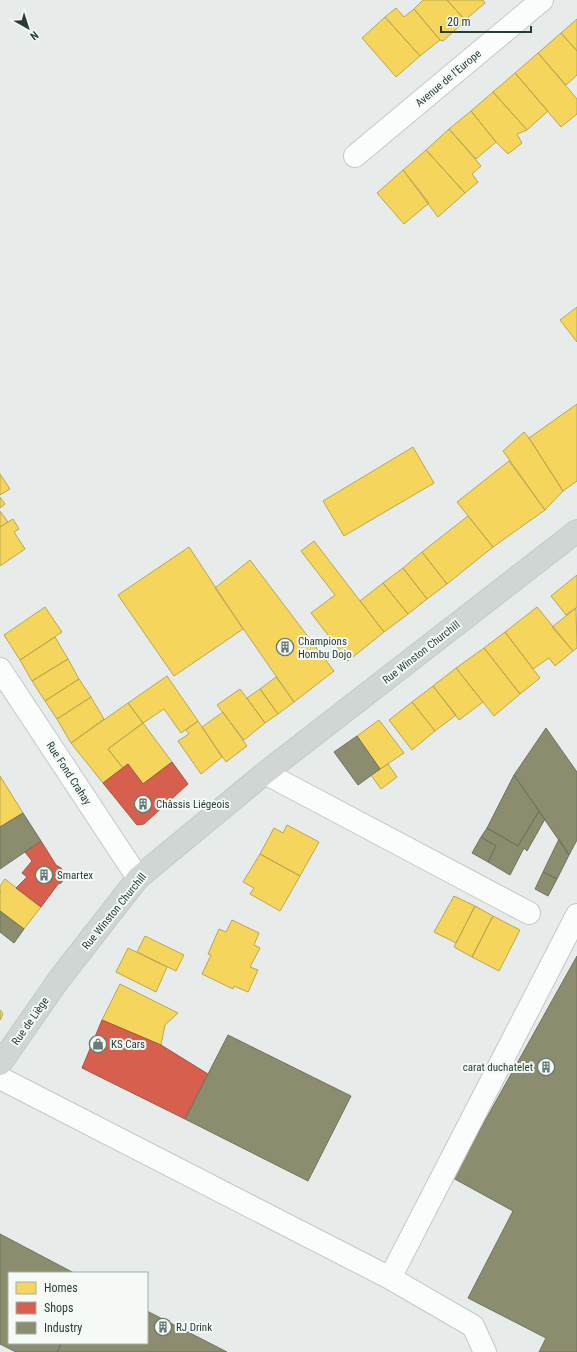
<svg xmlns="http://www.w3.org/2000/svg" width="577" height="1352" font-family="'Roboto Condensed',sans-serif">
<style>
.homes{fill:#f6d55c;stroke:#b7a851}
.shops{fill:#d6604d;stroke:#a15646}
.industry{fill:#8c8c6e;stroke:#6d755d}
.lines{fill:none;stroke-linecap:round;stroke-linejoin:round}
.minor-casing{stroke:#c4c8c6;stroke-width:24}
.major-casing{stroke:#c2cac7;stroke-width:24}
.minor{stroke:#fbfcfc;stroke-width:22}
.major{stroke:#d0d6d4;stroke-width:22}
.labels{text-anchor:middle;stroke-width:4;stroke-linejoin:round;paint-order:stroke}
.street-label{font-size:11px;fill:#253e36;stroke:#f6faf7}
.poi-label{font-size:11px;fill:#253e36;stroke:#f6faf7;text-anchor:start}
</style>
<rect width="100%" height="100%" fill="#e7ebe9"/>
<path class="homes" d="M 423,0 L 447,0 L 465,20 L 464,22 L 443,41 L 440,40 L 414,9 Z
M 447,0 L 483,0 L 485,3 L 465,20 Z
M 396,8 L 404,17 L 414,9 L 440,40 L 420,56 L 385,17 Z
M 385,17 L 420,56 L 396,77 L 362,38 Z
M 577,19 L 577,51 L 561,33 Z
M 561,33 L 577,51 L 577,75 L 566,85 L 538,53 Z
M 538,53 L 577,99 L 577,114 L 561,127 L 515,73 Z
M 515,73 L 548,111 L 527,130 L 493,92 Z
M 493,92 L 527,130 L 517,134 L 522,143 L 508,154 L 496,142 L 471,111 Z
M 471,111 L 496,142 L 476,159 L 449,129 Z
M 449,129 L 481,166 L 472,174 L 478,182 L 465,193 L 426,150 Z
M 426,150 L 465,193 L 438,217 L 403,170 Z
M 403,170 L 429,203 L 404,224 L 377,193 Z
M 577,307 L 577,342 L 560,320 Z
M 577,404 L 577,481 L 563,491 L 529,438 Z
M 524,432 L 529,438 L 563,491 L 545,510 L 503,451 Z
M 413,447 L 434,483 L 344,536 L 323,501 Z
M 509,461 L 545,510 L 493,547 L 457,502 Z
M 0,474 L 10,489 L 0,495 Z
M 0,497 L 5,504 L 0,508 Z
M 0,511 L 8,522 L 0,527 Z
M 468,516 L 493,547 L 447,584 L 422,552 Z
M 13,519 L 19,529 L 14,532 L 25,549 L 0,566 L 0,527 Z
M 314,541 L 384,632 L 348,661 L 311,613 L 335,595 L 301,551 Z
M 189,547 L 243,629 L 174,676 L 118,595 Z
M 422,552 L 447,584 L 427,599 L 403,568 Z
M 250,560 L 334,671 L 294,702 L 215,588 Z
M 403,568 L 427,599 L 408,614 L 383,583 Z
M 577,575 L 577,607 L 566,615 L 551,596 Z
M 383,583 L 408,614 L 384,632 L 360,601 Z
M 45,607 L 62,632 L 20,660 L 4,635 Z
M 537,607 L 573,651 L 555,666 L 549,658 L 533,669 L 505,632 Z
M 576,608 L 577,648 L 573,651 L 552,627 Z
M 505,632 L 540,678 L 520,694 L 484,648 Z
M 55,637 L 68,659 L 32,681 L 20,660 Z
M 484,648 L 520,694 L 494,716 L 456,668 Z
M 68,659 L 79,679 L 45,701 L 32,681 Z
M 456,668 L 483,702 L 459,720 L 433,686 Z
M 167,676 L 198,721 L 181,733 L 164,709 L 143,723 L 128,703 Z
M 276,677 L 294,702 L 278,714 L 260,689 Z
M 79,679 L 91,697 L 57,719 L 45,701 Z
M 433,686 L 456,715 L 435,731 L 412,702 Z
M 240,689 L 265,723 L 244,740 L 217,705 Z
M 260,689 L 278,714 L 265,723 L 247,698 Z
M 91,697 L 104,719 L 71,743 L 57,719 Z
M 412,702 L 435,731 L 412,750 L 389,720 Z
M 128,703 L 143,723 L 108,749 L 123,768 L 103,783 L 71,743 Z
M 223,712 L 247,746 L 226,762 L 202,727 Z
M 379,720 L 404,753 L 380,769 L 357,736 Z
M 198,721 L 222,757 L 201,774 L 178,741 L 189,734 L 186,730 Z
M 143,723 L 172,762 L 143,784 L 128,764 L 123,768 L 108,749 Z
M 388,764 L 397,777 L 381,789 L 371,775 Z
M 0,776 L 23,813 L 0,827 Z
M 287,825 L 319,842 L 300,876 L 260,854 L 274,828 L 283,833 Z
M 260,854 L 300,876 L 280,911 L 250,894 L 254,888 L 243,882 Z
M 5,879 L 41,907 L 24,929 L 0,911 L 0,894 L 1,892 L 0,891 L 0,886 Z
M 454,896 L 475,906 L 456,943 L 434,932 Z
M 475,906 L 493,916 L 472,957 L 454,947 Z
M 493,916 L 520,930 L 499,971 L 472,957 Z
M 232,920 L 259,933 L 254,945 L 260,948 L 250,967 L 258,970 L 248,992 L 234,986 L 233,989 L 202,974 L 211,955 L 208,954 L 219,929 L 226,932 Z
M 145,936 L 184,955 L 176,971 L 137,952 Z
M 128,948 L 167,967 L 156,992 L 116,972 Z
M 120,984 L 178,1013 L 165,1025 L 161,1045 L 102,1020 Z
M 0,1010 L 3,1014 L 0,1020 Z"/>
<path class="shops" d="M 172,762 L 188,784 L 144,824 L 137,825 L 103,783 L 128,764 L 143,784 Z
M 41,841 L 56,865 L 61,868 L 64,873 L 64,879 L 61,883 L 58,884 L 41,907 L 16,888 L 27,877 L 22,873 L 32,861 L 25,852 Z
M 102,1020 L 161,1045 L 208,1074 L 185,1119 L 82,1068 Z"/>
<path class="industry" d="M 546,728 L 577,772 L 577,840 L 569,855 L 514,775 Z
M 357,736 L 380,769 L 358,785 L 334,752 Z
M 514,775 L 539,811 L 518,846 L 487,828 Z
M 539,811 L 545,819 L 527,851 L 524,848 L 510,875 L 488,862 L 496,846 L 481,837 L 487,828 L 518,846 Z
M 23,813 L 41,841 L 0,869 L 0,827 Z
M 481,837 L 496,846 L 488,862 L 472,853 Z
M 559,839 L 569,855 L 557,879 L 543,872 Z
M 543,872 L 557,879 L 548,896 L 535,889 Z
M 0,911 L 24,929 L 14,943 L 0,932 Z
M 577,956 L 577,1352 L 539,1352 L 546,1338 L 468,1298 L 513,1211 L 453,1178 Z
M 228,1035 L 351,1096 L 308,1181 L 185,1119 Z
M 0,1234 L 74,1273 L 9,1273 L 9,1343 L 62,1343 L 57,1352 L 16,1352 L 0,1344 Z
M 147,1311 L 227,1352 L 57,1352 L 62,1343 L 147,1343 Z"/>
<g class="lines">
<defs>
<path id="minor" d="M 355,156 L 542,0
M 0,669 L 138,878
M 265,773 L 529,913
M 0,1078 L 390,1278 L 473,1326 L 485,1352
M 390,1278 L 577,915"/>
<path id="major" d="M 0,1064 L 60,978 L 138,878 L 265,773 L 577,531"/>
</defs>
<use href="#minor" class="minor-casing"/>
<use href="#major" class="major-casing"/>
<use href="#minor" class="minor"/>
<use href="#major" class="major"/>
</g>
<defs>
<symbol id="building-ring" viewBox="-11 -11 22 22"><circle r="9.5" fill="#f6faf7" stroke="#697b75" stroke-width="1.5"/><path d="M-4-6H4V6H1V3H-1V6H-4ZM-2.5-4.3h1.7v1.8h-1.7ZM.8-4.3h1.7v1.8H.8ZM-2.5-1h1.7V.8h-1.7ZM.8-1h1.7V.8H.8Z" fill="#697b75"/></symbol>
<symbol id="shop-ring" viewBox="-11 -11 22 22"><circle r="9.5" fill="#f6faf7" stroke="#697b75" stroke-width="1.5"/><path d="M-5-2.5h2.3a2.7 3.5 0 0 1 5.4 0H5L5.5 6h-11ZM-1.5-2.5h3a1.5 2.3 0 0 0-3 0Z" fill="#697b75"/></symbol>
</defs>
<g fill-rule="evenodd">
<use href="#building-ring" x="275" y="637" width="20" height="20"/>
<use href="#building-ring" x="133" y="794" width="20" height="20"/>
<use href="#building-ring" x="34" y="865" width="20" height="20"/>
<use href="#shop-ring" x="88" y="1034" width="20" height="20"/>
<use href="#building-ring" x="536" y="1057" width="20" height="20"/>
<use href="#building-ring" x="153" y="1317" width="20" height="20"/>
</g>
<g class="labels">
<g class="street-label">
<text transform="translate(448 78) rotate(-40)" y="4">Avenue de l'Europe</text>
<text transform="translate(421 652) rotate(-38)" y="4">Rue Winston Churchill</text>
<text transform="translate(69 773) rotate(57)" y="4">Rue Fond Crahay</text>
<text transform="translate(114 911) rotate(-51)" y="4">Rue Winston Churchill</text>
<text transform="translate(30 1021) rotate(-55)" y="4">Rue de Liège</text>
</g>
<g class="poi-label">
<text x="298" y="645">Champions<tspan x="298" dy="13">Hombu Dojo</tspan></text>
<text x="156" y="808">Châssis Liégeois</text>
<text x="57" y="879">Smartex</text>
<text x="111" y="1048">KS Cars</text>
<text x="533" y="1071" text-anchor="end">carat duchatelet</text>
<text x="176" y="1331">RJ Drink</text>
</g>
</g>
<rect x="8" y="1272" width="140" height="72" fill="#f6faf7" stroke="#a2afaa"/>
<rect x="16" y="1282" width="20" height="12" fill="#f6d55c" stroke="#a2afaa"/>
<text x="44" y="1292" font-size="12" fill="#253e36">Homes</text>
<rect x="16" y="1302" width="20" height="12" fill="#d6604d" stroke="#a2afaa"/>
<text x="44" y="1312" font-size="12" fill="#253e36">Shops</text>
<rect x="16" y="1322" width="20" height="12" fill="#8c8c6e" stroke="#a2afaa"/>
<text x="44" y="1332" font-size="12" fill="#253e36">Industry</text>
<g transform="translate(28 28) rotate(141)" stroke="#f6faf7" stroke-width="3" paint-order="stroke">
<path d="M0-3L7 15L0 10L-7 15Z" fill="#253e36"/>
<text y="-6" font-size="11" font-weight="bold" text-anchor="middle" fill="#253e36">N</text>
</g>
<path d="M441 26v6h90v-6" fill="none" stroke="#253e36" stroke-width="2"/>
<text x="447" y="26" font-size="12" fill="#253e36" stroke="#f6faf7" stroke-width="3" paint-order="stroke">20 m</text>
</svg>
